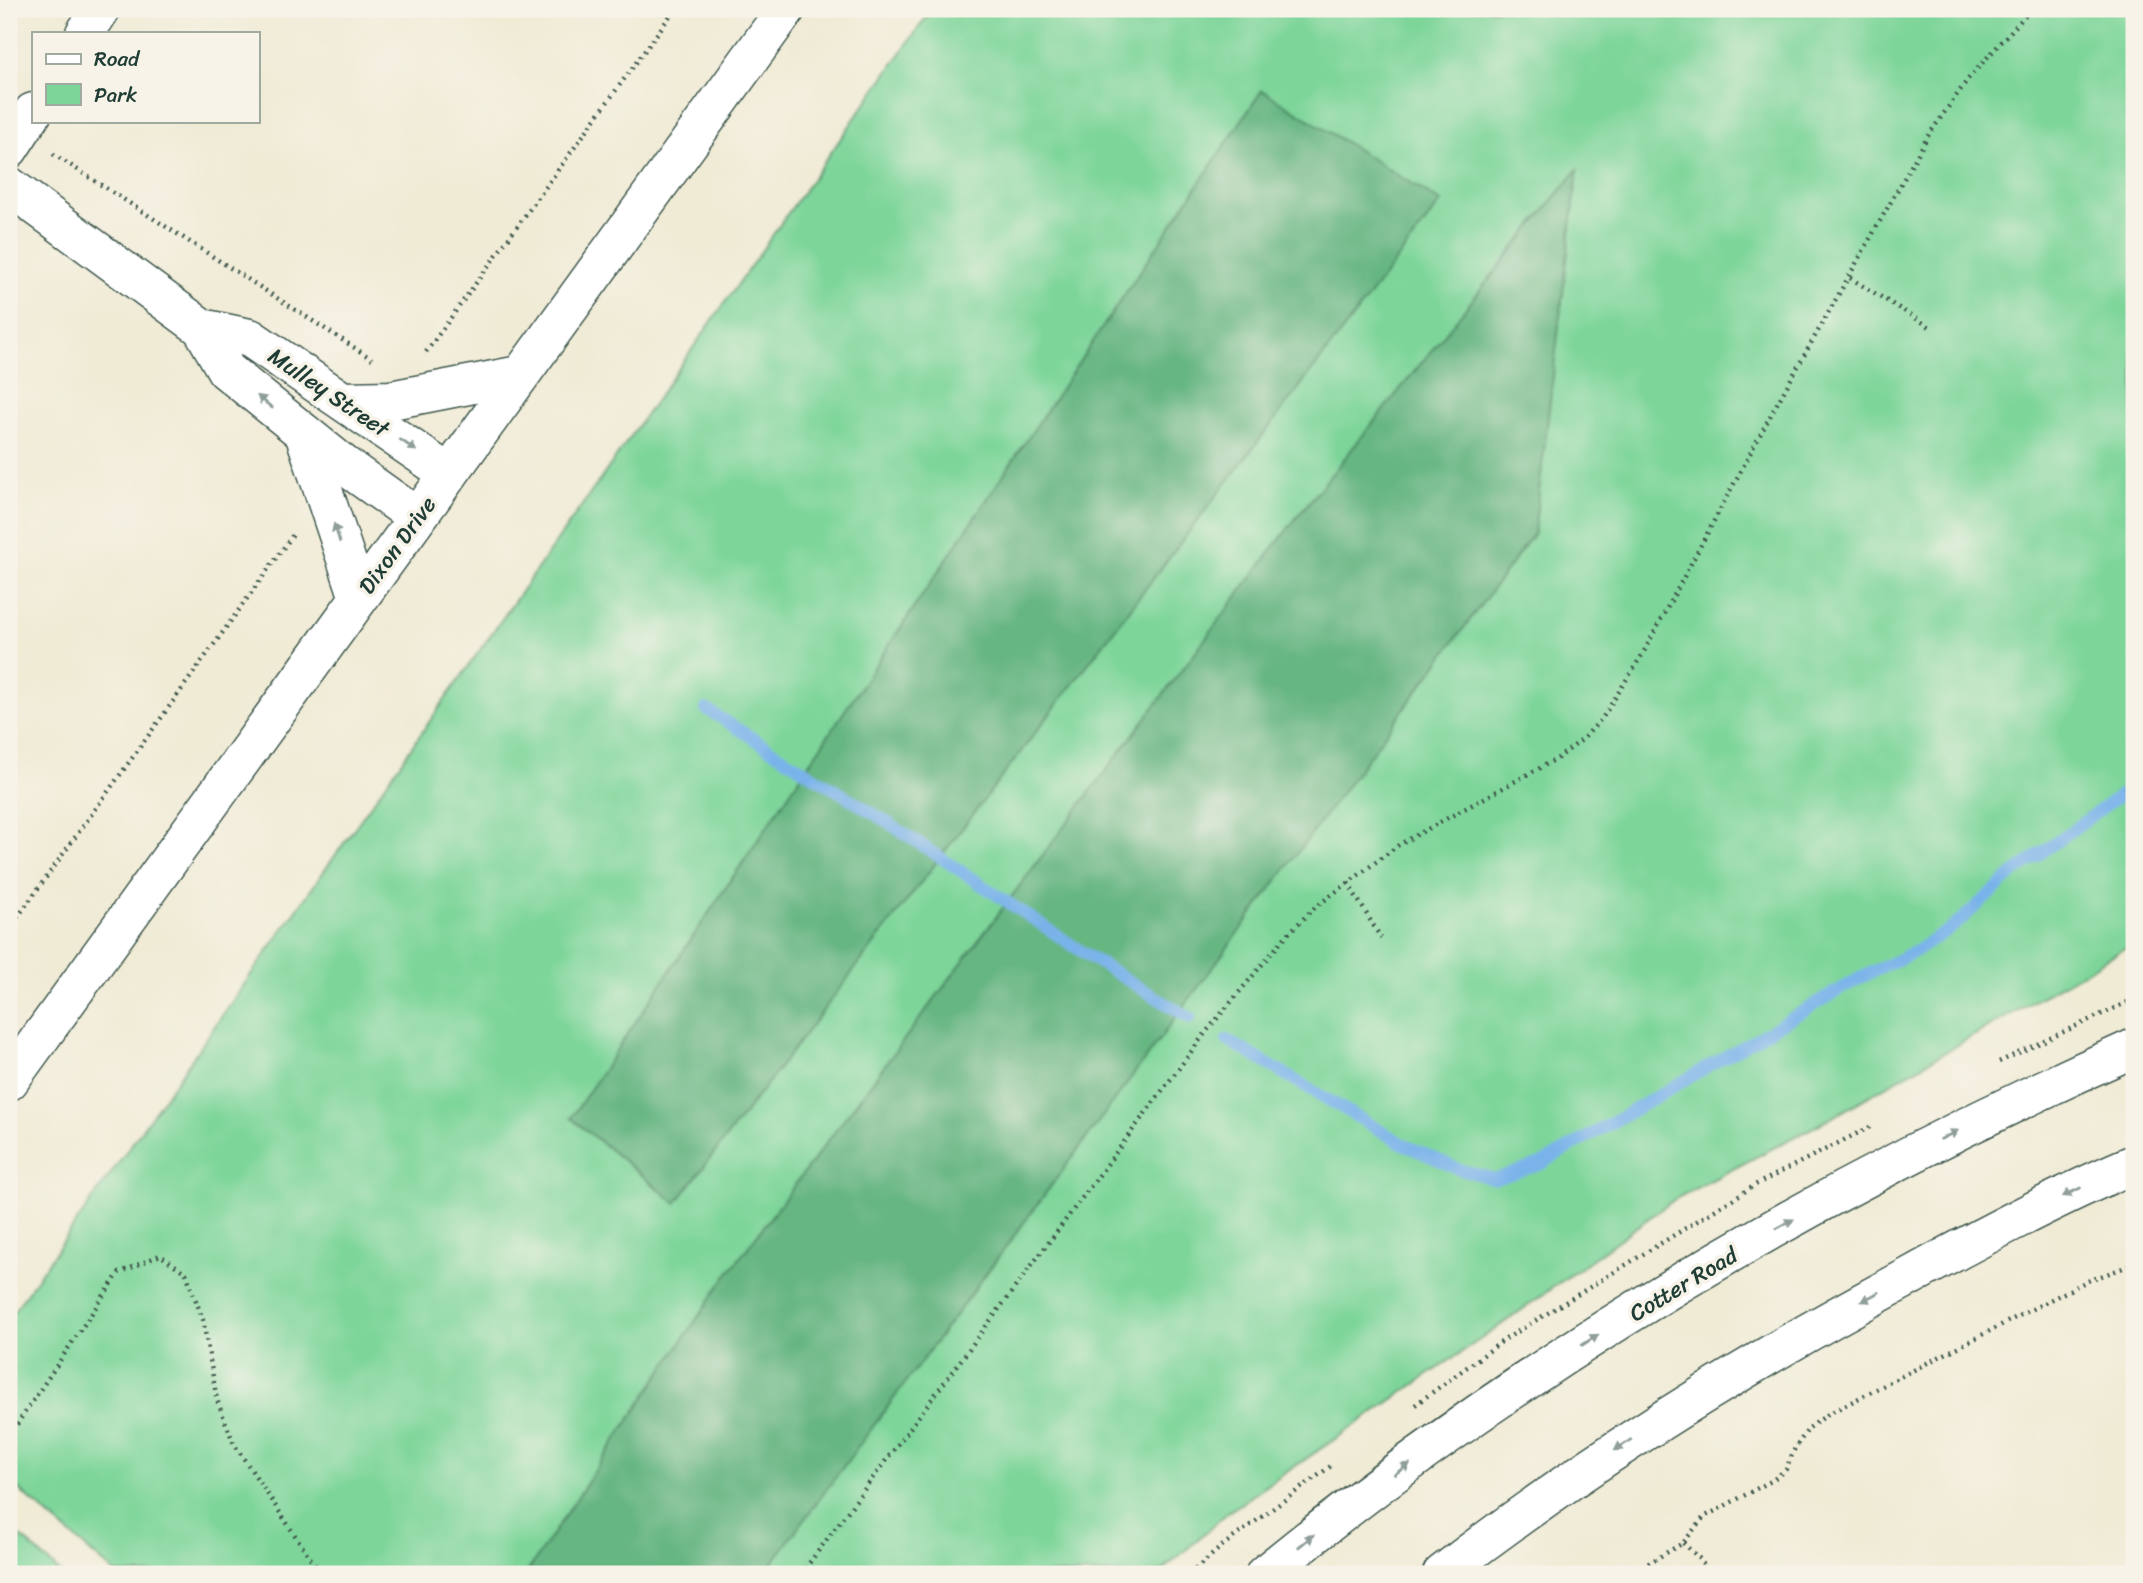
<svg xmlns="http://www.w3.org/2000/svg" width="2143" height="1583" font-family="Sriracha,sans-serif">
<style>
.green{fill:#7dd59a;stroke:#4e8967;stroke-width:2}
.forest{fill:#66b682;stroke:#427a5b;stroke-width:2}
.lines{fill:none;stroke-linecap:round;stroke-linejoin:round}
.stream{stroke:#7ab3ea;stroke-width:12}
.minor-casing{stroke:#3e574c;stroke-width:41}
.major-casing{stroke:#3e574c;stroke-width:41}
.path{stroke:#3e574c;stroke-width:4.5;stroke-dasharray:2 5;stroke-linecap:butt}
.minor{stroke:#fff;stroke-width:38}
.major{stroke:#fff;stroke-width:38}
.oneway{fill:#8f9e9a}
.labels{text-anchor:middle;stroke-width:7;stroke-linejoin:round;paint-order:stroke}
.street-label{font-size:23px;fill:#1f3d34;stroke:#f7f3e8}
</style>
<rect width="100%" height="100%" fill="#f7f3e8"/>
<filter id="ink" filterUnits="userSpaceOnUse"><feTurbulence type="fractalNoise" baseFrequency=".0143" numOctaves="2"/><feDisplacementMap in="SourceGraphic" scale="14" xChannelSelector="R" yChannelSelector="G"/><feConvolveMatrix kernelMatrix="1 2 1 2 8 2 1 2 1" color-interpolation-filters="sRGB"/></filter>
<filter id="wash" filterUnits="userSpaceOnUse"><feTurbulence type="fractalNoise" baseFrequency=".00686" numOctaves="4" result="noise"/><feDisplacementMap in="SourceGraphic" scale="28" xChannelSelector="R" yChannelSelector="G"/><feGaussianBlur stdDeviation="1.57" result="paint"/><feColorMatrix in="noise" values="0 0 0 0 0 0 0 0 0 0 0 0 0 0 0 0 0 1.4 0 .05"/><feComposite in="paint" operator="in"/></filter>
<g filter="url(#wash)">
<rect width="100%" height="100%" fill="#f0ebd5"/>
<path class="green" d="M 932,9 L 2134,9 L 2134,943 L 1829,1119 L 1675,1199 L 1494,1330 L 1227,1513 L 1159,1574 L 116,1574 L 9,1481 L 9,1318 Z
M 9,1526 L 62,1574 L 9,1574 Z"/>
<path class="forest" d="M 1262,90 L 1441,202 L 676,1203 L 571,1118 Z
M 1578,169 L 1534,533 L 764,1574 L 526,1574 L 721,1283 L 1296,518 Z"/>
<g class="lines">
<path class="stream" d="M 706,709 L 884,820 L 1096,961 L 1190,1018
M 1227,1040 L 1403,1144 L 1458,1169 L 1495,1179 L 1541,1164 L 1860,978 L 1916,951 L 1954,926 L 2014,873 L 2134,785"/>
</g>
</g>
<g filter="url(#ink)">
<g class="lines">
<defs>
<path id="minor" d="M 85,33 L 101,9
M 9,149 L 33,112
M 9,186 L 202,328 L 226,370 L 344,465 L 417,517
M 202,328 L 250,338 L 449,474"/>
<path id="major" d="M 343,401 L 391,400 L 520,375
M 304,433 L 359,598
M 9,1081 L 786,9
M 1265,1574 C 1527,1360 1825,1185 2134,1048
M 1442,1574 C 1588,1461 1744,1365 1907,1278 C 1981,1237 2056,1197 2134,1164"/>
</defs>
<use href="#minor" class="minor-casing"/>
<use href="#major" class="major-casing"/>
<path class="path" d="M 53,154 L 372,359
M 1850,278 L 1930,327
M 426,352 L 675,9
M 1348,883 L 1381,938
M 9,929 L 295,532
M 1999,1062 L 2134,999
M 1415,1405 L 1504,1340 L 1757,1184 L 1872,1126
M 9,1436 L 119,1273 L 160,1255 L 186,1273 L 203,1320 L 217,1400 L 234,1444 L 321,1574
M 1683,1543 L 1700,1559 L 1709,1574
M 801,1574 L 1206,1032 L 1286,936 L 1313,909 L 1400,844 L 1558,758 L 1583,739 L 1603,717 L 1642,655 L 1774,409 L 1928,136 L 1968,79 L 2031,9
M 1190,1574 L 1222,1546 L 1331,1466
M 1630,1574 L 1683,1543 L 1704,1517 L 1773,1480 L 1786,1469 L 1795,1448 L 1809,1428 L 1828,1414 L 2085,1282 L 2134,1264"/>
<use href="#minor" class="minor"/>
<use href="#major" class="major"/>
</g>
<defs><path id="oneway-solid" d="M-6-.8H1V-3.2L6.5 0L1 3.2V.8H-6Z" transform="scale(1.75)"/></defs>
<g class="oneway">
<use href="#oneway-solid" transform="translate(265 402) rotate(-141)"/>
<use href="#oneway-solid" transform="translate(408 445) rotate(35)"/>
<use href="#oneway-solid" transform="translate(337 533) rotate(-108)"/>
<use href="#oneway-solid" transform="translate(1949 1135) rotate(-27)"/>
<use href="#oneway-solid" transform="translate(2072 1192) rotate(154)"/>
<use href="#oneway-solid" transform="translate(1785 1224) rotate(-29)"/>
<use href="#oneway-solid" transform="translate(1870 1297) rotate(152)"/>
<use href="#oneway-solid" transform="translate(1590 1340) rotate(-33)"/>
<use href="#oneway-solid" transform="translate(1623 1445) rotate(146)"/>
<use href="#oneway-solid" transform="translate(1402 1469) rotate(-35)"/>
<use href="#oneway-solid" transform="translate(1306 1541) rotate(-39)"/>
</g>
</g>
<g class="labels">
<g class="street-label">
<text transform="translate(329 392) rotate(34)" y="8">Mulley Street</text>
<text transform="translate(397 545) rotate(-54)" y="8">Dixon Drive</text>
<text transform="translate(1683 1284) rotate(-31)" y="8">Cotter Road</text>
</g>
</g>
<rect width="2143" height="1583" fill="none" stroke="#f7f3e8" stroke-width="35"/>
<rect x="32" y="32" width="228" height="91" fill="#f7f3e8" stroke="#a1aaa0" stroke-width="2"/>
<rect x="46" y="54" width="35" height="10" fill="#ffffff" stroke="#a1aaa0" stroke-width="2"/>
<text x="94" y="66" font-size="21" fill="#1f3d34">Road</text>
<rect x="46" y="84" width="35" height="21" fill="#7dd59a" stroke="#a1aaa0" stroke-width="2"/>
<text x="94" y="102" font-size="21" fill="#1f3d34">Park</text>
</svg>
